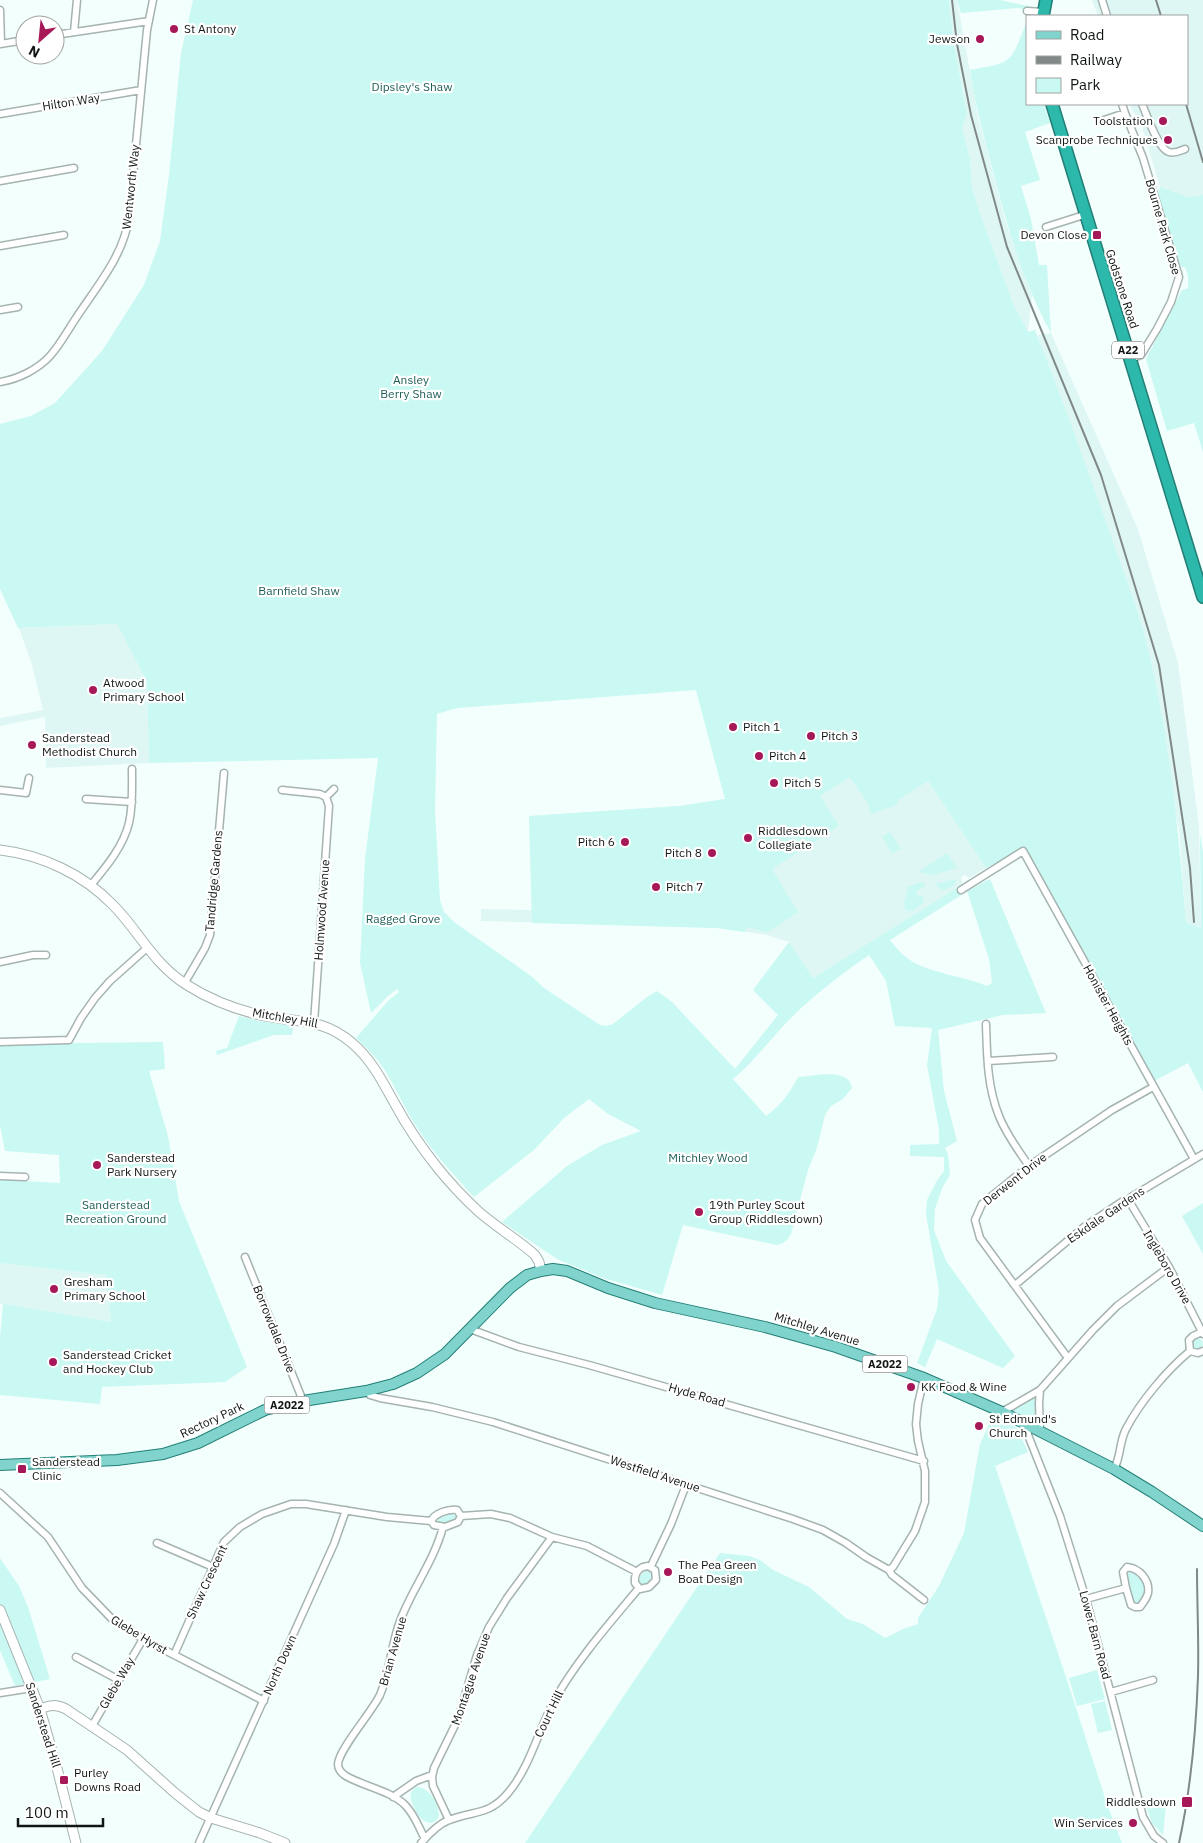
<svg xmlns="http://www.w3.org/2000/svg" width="1203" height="1843" font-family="'IBM Plex Sans',sans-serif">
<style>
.built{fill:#dff7f4}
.green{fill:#c9f9f2}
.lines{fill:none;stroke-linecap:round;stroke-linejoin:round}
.street-casing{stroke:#a5b3b1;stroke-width:9}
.secondary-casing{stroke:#a5b3b1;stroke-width:11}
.primary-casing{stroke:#237f76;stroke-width:12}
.highway-casing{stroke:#237f76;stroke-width:14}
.street{stroke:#fff;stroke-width:6}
.secondary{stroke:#fff;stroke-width:9}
.primary{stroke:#80d4cd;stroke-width:10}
.highway{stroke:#2cb8ab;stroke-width:11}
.rail{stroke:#808987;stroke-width:2}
.poi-dot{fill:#a71859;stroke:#fff;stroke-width:2}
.labels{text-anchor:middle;stroke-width:4.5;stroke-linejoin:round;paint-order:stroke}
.shield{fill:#fff;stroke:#585c5b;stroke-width:1}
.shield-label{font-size:11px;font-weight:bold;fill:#111615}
.poi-label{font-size:12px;fill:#111615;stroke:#fff;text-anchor:start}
.park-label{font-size:12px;fill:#1e5e57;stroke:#fff}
.street-label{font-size:12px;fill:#111615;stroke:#fff}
</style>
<rect width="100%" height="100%" fill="#f3fffd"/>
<path class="built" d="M 949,0 L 957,0 L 978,116 L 1006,222 L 1032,295 L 1028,333 L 1014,306 L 978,208 L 972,187 L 970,159 L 962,128 L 967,114 L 954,45 Z
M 1092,0 L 1203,0 L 1203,195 L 1189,197 L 1160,187 L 1142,127 L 1129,104 L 1187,104 L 1187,16 L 1098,16 Z
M 1051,333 L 1138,529 L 1178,663 L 1199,826 L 1201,928 L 1186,923 L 1179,828 L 1038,335 Z
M 117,624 L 147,682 L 149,763 L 46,768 L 45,717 L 0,726 L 0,718 L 43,710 L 32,665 L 19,628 Z
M 696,690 L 928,781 L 986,868 L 969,878 L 965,875 L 961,877 L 963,885 L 813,978 L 789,942 L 767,935 L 717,928 L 481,921 L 481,909 L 532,910 L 529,816 L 680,806 L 725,799 Z
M 0,1263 L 106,1275 L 111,1322 L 0,1304 Z"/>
<path class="green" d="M 193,0 L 949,0 L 954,45 L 967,114 L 962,128 L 970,159 L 972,187 L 978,208 L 1014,306 L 1028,332 L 1035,330 C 1061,396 1085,462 1108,528 C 1123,571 1140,613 1150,658 C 1170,745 1179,834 1186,923 L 1201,928 L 1200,834 L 1203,852 L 1203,1092 L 1188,1063 L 1154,1081 L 1024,848 L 986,868 L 928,781 L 898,800 L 897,805 L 870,814 L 869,805 L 850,777 L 820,796 L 839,826 L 772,869 L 798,912 L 768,932 L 746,927 L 745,932 L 717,928 L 532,923 L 529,816 L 680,806 L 725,799 L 696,690 L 457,708 L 437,714 L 435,810 L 440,900 L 444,912 L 454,922 L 531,976 L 544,988 L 600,1025 L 606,1026 L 613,1024 L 647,997 L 657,991 L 672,1002 L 735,1069 L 778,1015 L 753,990 L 789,942 L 813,978 L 960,886 L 963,894 L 890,940 C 895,946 900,953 906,957 C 923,972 964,976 987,986 L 992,983 L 989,959 L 967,891 L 990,879 L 1046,1013 L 1003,1015 L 938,1030 L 944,1091 L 957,1141 L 945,1148 L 948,1154 L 950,1175 L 943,1186 L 935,1209 L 934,1230 L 946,1261 L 1015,1356 L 1003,1368 L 937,1339 L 925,1367 L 917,1363 L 937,1309 L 939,1290 L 926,1214 L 927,1200 L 936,1182 L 944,1171 L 944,1157 L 910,1156 L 910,1145 L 939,1144 L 939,1130 L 927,1065 L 932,1028 L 895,1026 L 886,981 L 869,955 C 839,976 811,997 786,1023 C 768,1042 753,1063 733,1079 L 766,1116 C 781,1105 790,1093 798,1077 C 814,1076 849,1067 852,1088 L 843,1099 L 831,1106 L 825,1115 L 817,1148 L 808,1170 L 791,1234 C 787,1241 784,1243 777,1245 L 683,1225 L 662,1295 L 603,1278 L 557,1259 L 502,1222 L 567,1166 L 602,1145 L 641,1131 L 608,1114 L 589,1099 L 564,1118 L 534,1150 L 474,1197 C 455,1176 436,1156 420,1132 C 407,1113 398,1092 386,1072 C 378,1059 367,1048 356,1038 L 389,1000 L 399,992 L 397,989 L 387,997 L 371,1013 L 360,963 L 365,859 L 378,758 L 149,763 L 147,682 L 117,624 L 18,628 L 0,589 L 0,424 L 31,416 L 55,403 L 102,351 L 144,285 L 160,241 L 169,175 L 181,53 Z
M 957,0 L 1000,0 L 1037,8 L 1037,9 L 1026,11 L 1019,8 L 961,13 Z
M 1027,21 L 1027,104 L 1044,104 L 1050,123 L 1025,132 L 1040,180 L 1021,186 L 1031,219 L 1039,265 L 1047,265 L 1051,333 C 1023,282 1007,226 993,171 C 984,137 975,104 970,70 C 1015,62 1010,63 1027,21 Z
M 1160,187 L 1189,197 L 1203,195 L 1203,452 L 1194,423 L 1167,431 L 1146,359 L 1182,290 L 1188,288 L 1188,276 L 1185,267 L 1181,267 L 1157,195 Z
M 890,832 L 901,849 L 892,854 L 882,837 Z
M 947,853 L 957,868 L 932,875 L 918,872 Z
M 957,879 L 953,886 L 943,891 L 935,884 Z
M 924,882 L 925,887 C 921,888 916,890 916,895 L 924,896 L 923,903 L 913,911 L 906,910 L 904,904 L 908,886 Z
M 239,1016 L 259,1021 L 294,1026 L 292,1035 L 274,1035 L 217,1055 L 216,1051 L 227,1048 Z
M 163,1042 L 165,1069 L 149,1071 L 168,1136 L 179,1201 L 247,1367 L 225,1382 L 102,1387 L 100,1404 L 0,1395 L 0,1338 L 3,1304 L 111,1322 L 106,1275 L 0,1263 L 0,1180 L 60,1183 L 59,1155 L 5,1151 L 0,1125 L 0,1044 Z
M 1203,1203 L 1203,1254 L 1182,1216 Z
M1191 1344a6 6 0 1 1 12 0a6 6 0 1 1-12 0Z
M 1032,1397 L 1036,1398 L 1037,1421 L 1035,1423 L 1012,1412 L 1012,1410 Z
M 993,1416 L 1017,1428 L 1028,1452 L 995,1466 L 1064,1671 L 1107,1804 L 1122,1843 L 525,1843 L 720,1553 L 749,1556 L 760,1560 L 773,1570 L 809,1587 L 847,1619 L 863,1624 L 885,1638 L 903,1629 L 918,1624 L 918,1618 L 939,1586 L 964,1533 L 980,1444 Z
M 452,1514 L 456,1516 L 456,1517 C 450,1524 444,1525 436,1522 L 439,1518 Z
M 0,1558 L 19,1586 L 28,1607 L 50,1679 L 15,1686 L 0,1650 Z
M 647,1570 L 651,1571 L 651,1579 L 647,1583 L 642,1585 L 639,1581 L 640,1576 Z
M 1128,1570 C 1137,1571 1149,1582 1145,1593 C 1144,1597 1141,1601 1139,1604 L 1134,1604 L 1125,1573 Z
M 1097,1670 L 1105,1699 L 1077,1706 L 1069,1678 Z
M 1105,1701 L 1112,1730 L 1098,1733 L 1091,1704 Z
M 416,1787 C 429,1786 439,1805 439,1816 C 427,1837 408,1804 411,1792 Z
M 1166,1804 L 1163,1835 L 1152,1823 L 1147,1808 Z"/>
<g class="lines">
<defs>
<path id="street" d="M 1102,0 L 1107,16
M 0,10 L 1,43
M 1027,11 L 1044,12
M 74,32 L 77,0
M 55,35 L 149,21
M 0,44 L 25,40
M 1122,104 L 1125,113
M 1142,104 C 1147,115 1158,149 1169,152 C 1175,154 1180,151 1185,149
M 0,114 L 141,90
M 1101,121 L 1125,113 L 1143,158 L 1179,277 L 1171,302 L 1157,329 L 1141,355 L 1130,359
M 0,181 L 74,168
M 1046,227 L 1084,215
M 0,246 L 64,235
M 0,310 L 18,307
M 0,382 C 18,379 37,370 50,356 C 60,345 68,330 76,318 C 97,286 124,255 129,217 L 147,30 L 153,0
M 0,790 L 26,793 L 29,778
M 282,790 L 320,794 L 326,797 L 329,806 L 314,1023
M 326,797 L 334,789
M 86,799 L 132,802
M 91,885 C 106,867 123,847 129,823 C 133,806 132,787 132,769
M 961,890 L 1023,851 L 1194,1159
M 0,962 L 33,955 L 46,955
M 184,984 L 205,948 L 210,935 L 224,773
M 986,1024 C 987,1055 987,1086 999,1116 C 1006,1134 1018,1150 1029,1166
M 0,1042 L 69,1040 L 81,1018 L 95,998 L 110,981 L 147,948
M 988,1061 L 1053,1057
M 0,1176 L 25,1177
M 1129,1201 L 1169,1267 L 1203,1334
M 245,1257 L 303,1401
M 1015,1285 L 1084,1227 L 1123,1201 L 1129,1201 L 1131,1197 L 1203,1154
M 470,1329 L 519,1347 L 589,1365 L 924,1461
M 1190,1351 L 1189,1340 L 1193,1336 L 1202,1332
M 1190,1351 L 1198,1353 L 1203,1351
M 1068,1358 L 980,1238 L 975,1220 L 982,1204 L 1029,1166 L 1112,1110 L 1153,1087
M 1040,1390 L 1039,1403 L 1040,1431
M 366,1391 L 370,1395 L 380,1398 L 432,1407 L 493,1422 L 793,1519 L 823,1530 L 846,1543 L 866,1557 L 889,1570 L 892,1575 L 924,1600
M 1002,1412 L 1040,1390 L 1093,1330 L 1117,1306 L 1169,1267
M 1027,1424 L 1028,1435 L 1060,1516 L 1086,1599 L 1143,1817 L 1154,1836 L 1163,1843
M 1114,1469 C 1121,1457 1119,1442 1126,1429 C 1140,1402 1167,1370 1190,1351
M 0,1493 L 48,1537 L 82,1588 L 112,1619 L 143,1639 L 264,1701
M 461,1516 L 491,1514 L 510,1518 L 552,1537 L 587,1546 L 637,1572
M 157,1543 L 213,1567
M 648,1566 L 655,1570 L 656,1580 L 649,1587 L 640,1589 L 635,1583 C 634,1574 638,1567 648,1566 Z
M 651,1566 L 671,1524 L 686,1485
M 889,1570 L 893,1567 L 915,1531 L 925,1502 L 925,1471 L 918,1441 L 916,1424 L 918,1404 L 924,1378
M 1086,1599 L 1126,1588 L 1131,1605 L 1135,1607 L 1140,1607 C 1143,1603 1147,1598 1148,1593 C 1150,1580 1139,1568 1127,1567 L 1123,1572 L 1126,1588
M 174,1655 L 224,1542 L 240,1527 L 262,1514 L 291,1504 L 306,1504 L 387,1517 L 431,1521 L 434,1525 L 445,1527 L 458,1522 L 461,1516 L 457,1510 C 448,1509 435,1513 431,1521
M 76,1657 L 119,1680
M 1111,1692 L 1153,1680
M 0,1693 L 32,1688
M 92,1726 L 143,1639
M 393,1797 L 416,1781 L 432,1775
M 449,1820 L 433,1786 L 432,1777 L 434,1768 L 458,1719 L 477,1655 L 489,1627 L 507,1598 L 552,1537
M 425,1839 C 419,1828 415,1815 405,1805 C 391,1791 363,1786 346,1776 C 341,1773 338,1769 338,1764 C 339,1749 372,1712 380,1695 C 390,1672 391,1645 400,1621 C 412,1589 434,1561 443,1527
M 199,1843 L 334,1544 L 346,1510
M 421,1843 C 428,1835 437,1825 447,1821 C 472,1810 488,1817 508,1793 C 530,1767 538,1731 554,1701 C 577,1660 609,1624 639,1588"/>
<path id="secondary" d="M 0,850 C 42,855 83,874 113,905 C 139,931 153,964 187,985 C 209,999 234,1009 260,1015 C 295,1023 322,1017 352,1043 C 372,1060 382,1081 395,1104 C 407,1126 421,1147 437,1167 C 449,1182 464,1198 478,1211 C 496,1227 517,1239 535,1255 L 539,1262 L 541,1271
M 0,1610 L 40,1709 L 58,1772 L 76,1843
M 40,1709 C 50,1705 56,1704 66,1709 L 127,1750 L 175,1793 L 199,1812 L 211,1818 L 260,1833 L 285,1843"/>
<path id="primary" d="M 0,1465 L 117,1460 L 163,1454 L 198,1443 L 265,1410 L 303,1401 L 366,1391 L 393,1384 L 417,1373 L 445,1354 L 510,1288 L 527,1275 L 541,1271 L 553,1269 L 567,1271 L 608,1288 L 655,1303 L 765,1327 L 836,1347 L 924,1378 L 1002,1412 L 1114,1469 L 1152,1492 L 1203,1526"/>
<path id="highway" d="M 1043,16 L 1046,0
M 1052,104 L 1203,597"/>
</defs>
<use href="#street" class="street-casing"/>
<use href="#secondary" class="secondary-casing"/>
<use href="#primary" class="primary-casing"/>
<use href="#highway" class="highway-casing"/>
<use href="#street" class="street"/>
<use href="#secondary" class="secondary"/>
<use href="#primary" class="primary"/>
<use href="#highway" class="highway"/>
<path class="rail" d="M 952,0 L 957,44 L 971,115 L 1007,247 L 1101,475 L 1159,665 L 1190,868 L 1194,922
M 1156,0 L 1161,16
M 1186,104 L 1203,162
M 1179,1843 C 1191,1788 1196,1732 1198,1676 C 1199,1641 1197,1605 1197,1569"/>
</g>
<g class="poi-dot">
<circle cx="174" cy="29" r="5"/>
<circle cx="980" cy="39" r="5"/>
<circle cx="1163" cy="121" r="5"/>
<circle cx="1168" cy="140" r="5"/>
<rect x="1092" y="230" width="10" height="10" rx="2.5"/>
<circle cx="93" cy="690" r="5"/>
<circle cx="733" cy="727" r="5"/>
<circle cx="811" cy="736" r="5"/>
<circle cx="32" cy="745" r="5"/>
<circle cx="759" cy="756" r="5"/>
<circle cx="774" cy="783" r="5"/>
<circle cx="748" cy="838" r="5"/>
<circle cx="625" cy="842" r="5"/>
<circle cx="712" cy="853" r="5"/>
<circle cx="656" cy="887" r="5"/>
<circle cx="97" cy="1165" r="5"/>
<circle cx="699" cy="1212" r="5"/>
<circle cx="54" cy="1289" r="5"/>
<circle cx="53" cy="1362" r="5"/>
<circle cx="911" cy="1387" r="5"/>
<circle cx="979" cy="1426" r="5"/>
<rect x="17" y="1464" width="10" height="10" rx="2.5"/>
<circle cx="668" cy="1572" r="5"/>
<rect x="59" y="1775" width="10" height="10" rx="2.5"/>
<rect x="1181" y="1796" width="12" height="12" rx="2.5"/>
<circle cx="1133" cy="1823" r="5"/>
</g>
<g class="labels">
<g class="shield">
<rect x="1112" y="341.5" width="32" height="17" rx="4"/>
<rect x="862.5" y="1355.5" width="45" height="17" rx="4"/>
<rect x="264.5" y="1396.5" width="45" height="17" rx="4"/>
</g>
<g class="shield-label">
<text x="1128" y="354">A22</text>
<text x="885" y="1368">A2022</text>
<text x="287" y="1409">A2022</text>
</g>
<g class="poi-label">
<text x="184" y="33">St Antony</text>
<text x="970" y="43" text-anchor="end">Jewson</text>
<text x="1153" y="125" text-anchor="end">Toolstation</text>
<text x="1158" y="144" text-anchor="end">Scanprobe Techniques</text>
<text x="1087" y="239" text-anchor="end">Devon Close</text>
<text x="103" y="687">Atwood<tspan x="103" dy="14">Primary School</tspan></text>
<text x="743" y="731">Pitch 1</text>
<text x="821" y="740">Pitch 3</text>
<text x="42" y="742">Sanderstead<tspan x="42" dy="14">Methodist Church</tspan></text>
<text x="769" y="760">Pitch 4</text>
<text x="784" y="787">Pitch 5</text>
<text x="758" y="835">Riddlesdown<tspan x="758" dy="14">Collegiate</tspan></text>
<text x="615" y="846" text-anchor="end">Pitch 6</text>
<text x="702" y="857" text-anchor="end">Pitch 8</text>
<text x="666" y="891">Pitch 7</text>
<text x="107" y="1162">Sanderstead<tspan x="107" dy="14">Park Nursery</tspan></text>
<text x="709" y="1209">19th Purley Scout<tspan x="709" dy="14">Group (Riddlesdown)</tspan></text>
<text x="64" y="1286">Gresham<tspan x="64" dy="14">Primary School</tspan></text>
<text x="63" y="1359">Sanderstead Cricket<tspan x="63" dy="14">and Hockey Club</tspan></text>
<text x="921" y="1391">KK Food &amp; Wine</text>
<text x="989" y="1423">St Edmund's<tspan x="989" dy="14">Church</tspan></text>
<text x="32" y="1466">Sanderstead<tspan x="32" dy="14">Clinic</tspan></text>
<text x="678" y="1569">The Pea Green<tspan x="678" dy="14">Boat Design</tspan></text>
<text x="74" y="1777">Purley<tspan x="74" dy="14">Downs Road</tspan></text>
<text x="1176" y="1806" text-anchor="end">Riddlesdown</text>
<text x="1123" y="1827" text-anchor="end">Win Services</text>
</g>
<g class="park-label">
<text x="412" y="91">Dipsley's Shaw</text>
<text x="411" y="384">Ansley<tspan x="411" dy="14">Berry Shaw</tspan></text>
<text x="299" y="595">Barnfield Shaw</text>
<text x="403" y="923">Ragged Grove</text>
<text x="708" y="1162">Mitchley Wood</text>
<text x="116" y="1209">Sanderstead<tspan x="116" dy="14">Recreation Ground</tspan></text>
</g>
<g class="street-label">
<text transform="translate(71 102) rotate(-9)" y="4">Hilton Way</text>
<text transform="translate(131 187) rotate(-84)" y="4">Wentworth Way</text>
<text transform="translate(1163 227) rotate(74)" y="4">Bourne Park Close</text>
<text transform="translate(1122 289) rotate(72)" y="4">Godstone Road</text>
<text transform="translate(214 881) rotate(-85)" y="4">Tandridge Gardens</text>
<text transform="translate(322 910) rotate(-86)" y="4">Holmwood Avenue</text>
<text transform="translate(1108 1005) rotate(61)" y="4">Honister Heights</text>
<text transform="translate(285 1018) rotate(10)" y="4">Mitchley Hill</text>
<text transform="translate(1015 1179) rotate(-38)" y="4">Derwent Drive</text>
<text transform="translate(1106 1215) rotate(-34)" y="4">Eskdale Gardens</text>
<text transform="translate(1167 1267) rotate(60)" y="4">Ingleboro Drive</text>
<text transform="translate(274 1329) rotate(68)" y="4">Borrowdale Drive</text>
<text transform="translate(817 1329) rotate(17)" y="4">Mitchley Avenue</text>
<text transform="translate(697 1395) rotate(16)" y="4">Hyde Road</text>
<text transform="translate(212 1420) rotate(-25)" y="4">Rectory Park</text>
<text transform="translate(655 1474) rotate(18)" y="4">Westfield Avenue</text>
<text transform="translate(207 1582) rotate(-65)" y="4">Shaw Crescent</text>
<text transform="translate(139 1635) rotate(31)" y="4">Glebe Hyrst</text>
<text transform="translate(1095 1635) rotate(75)" y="4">Lower Barn Road</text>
<text transform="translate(393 1651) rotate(-74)" y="4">Brian Avenue</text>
<text transform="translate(280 1665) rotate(-66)" y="4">North Down</text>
<text transform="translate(471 1679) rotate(-71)" y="4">Montague Avenue</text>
<text transform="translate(117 1683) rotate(-60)" y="4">Glebe Way</text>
<text transform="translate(549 1714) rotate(-64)" y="4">Court Hill</text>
<text transform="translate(43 1725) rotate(72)" y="4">Sanderstead Hill</text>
</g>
</g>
<rect x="1026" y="15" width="162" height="90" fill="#ffffff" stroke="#a0a2a1"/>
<rect x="1036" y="31" width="25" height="8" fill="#80d4cd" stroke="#a0a2a1"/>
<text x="1070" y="40" font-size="15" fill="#111615">Road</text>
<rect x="1036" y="56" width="25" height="8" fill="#808987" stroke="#a0a2a1"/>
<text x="1070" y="65" font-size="15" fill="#111615">Railway</text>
<rect x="1036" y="78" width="25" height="15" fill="#c9f9f2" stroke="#a0a2a1"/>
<text x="1070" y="90" font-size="15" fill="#111615">Park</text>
<g transform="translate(40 40) rotate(207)"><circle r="24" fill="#ffffff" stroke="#a0a2a1"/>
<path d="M0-4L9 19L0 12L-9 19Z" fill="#a71859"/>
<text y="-8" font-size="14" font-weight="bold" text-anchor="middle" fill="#111615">N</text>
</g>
<path d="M18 1818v8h85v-8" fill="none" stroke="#111615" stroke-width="2.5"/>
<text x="25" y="1818" font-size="15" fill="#111615" stroke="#ffffff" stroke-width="4" paint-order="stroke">100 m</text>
</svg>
